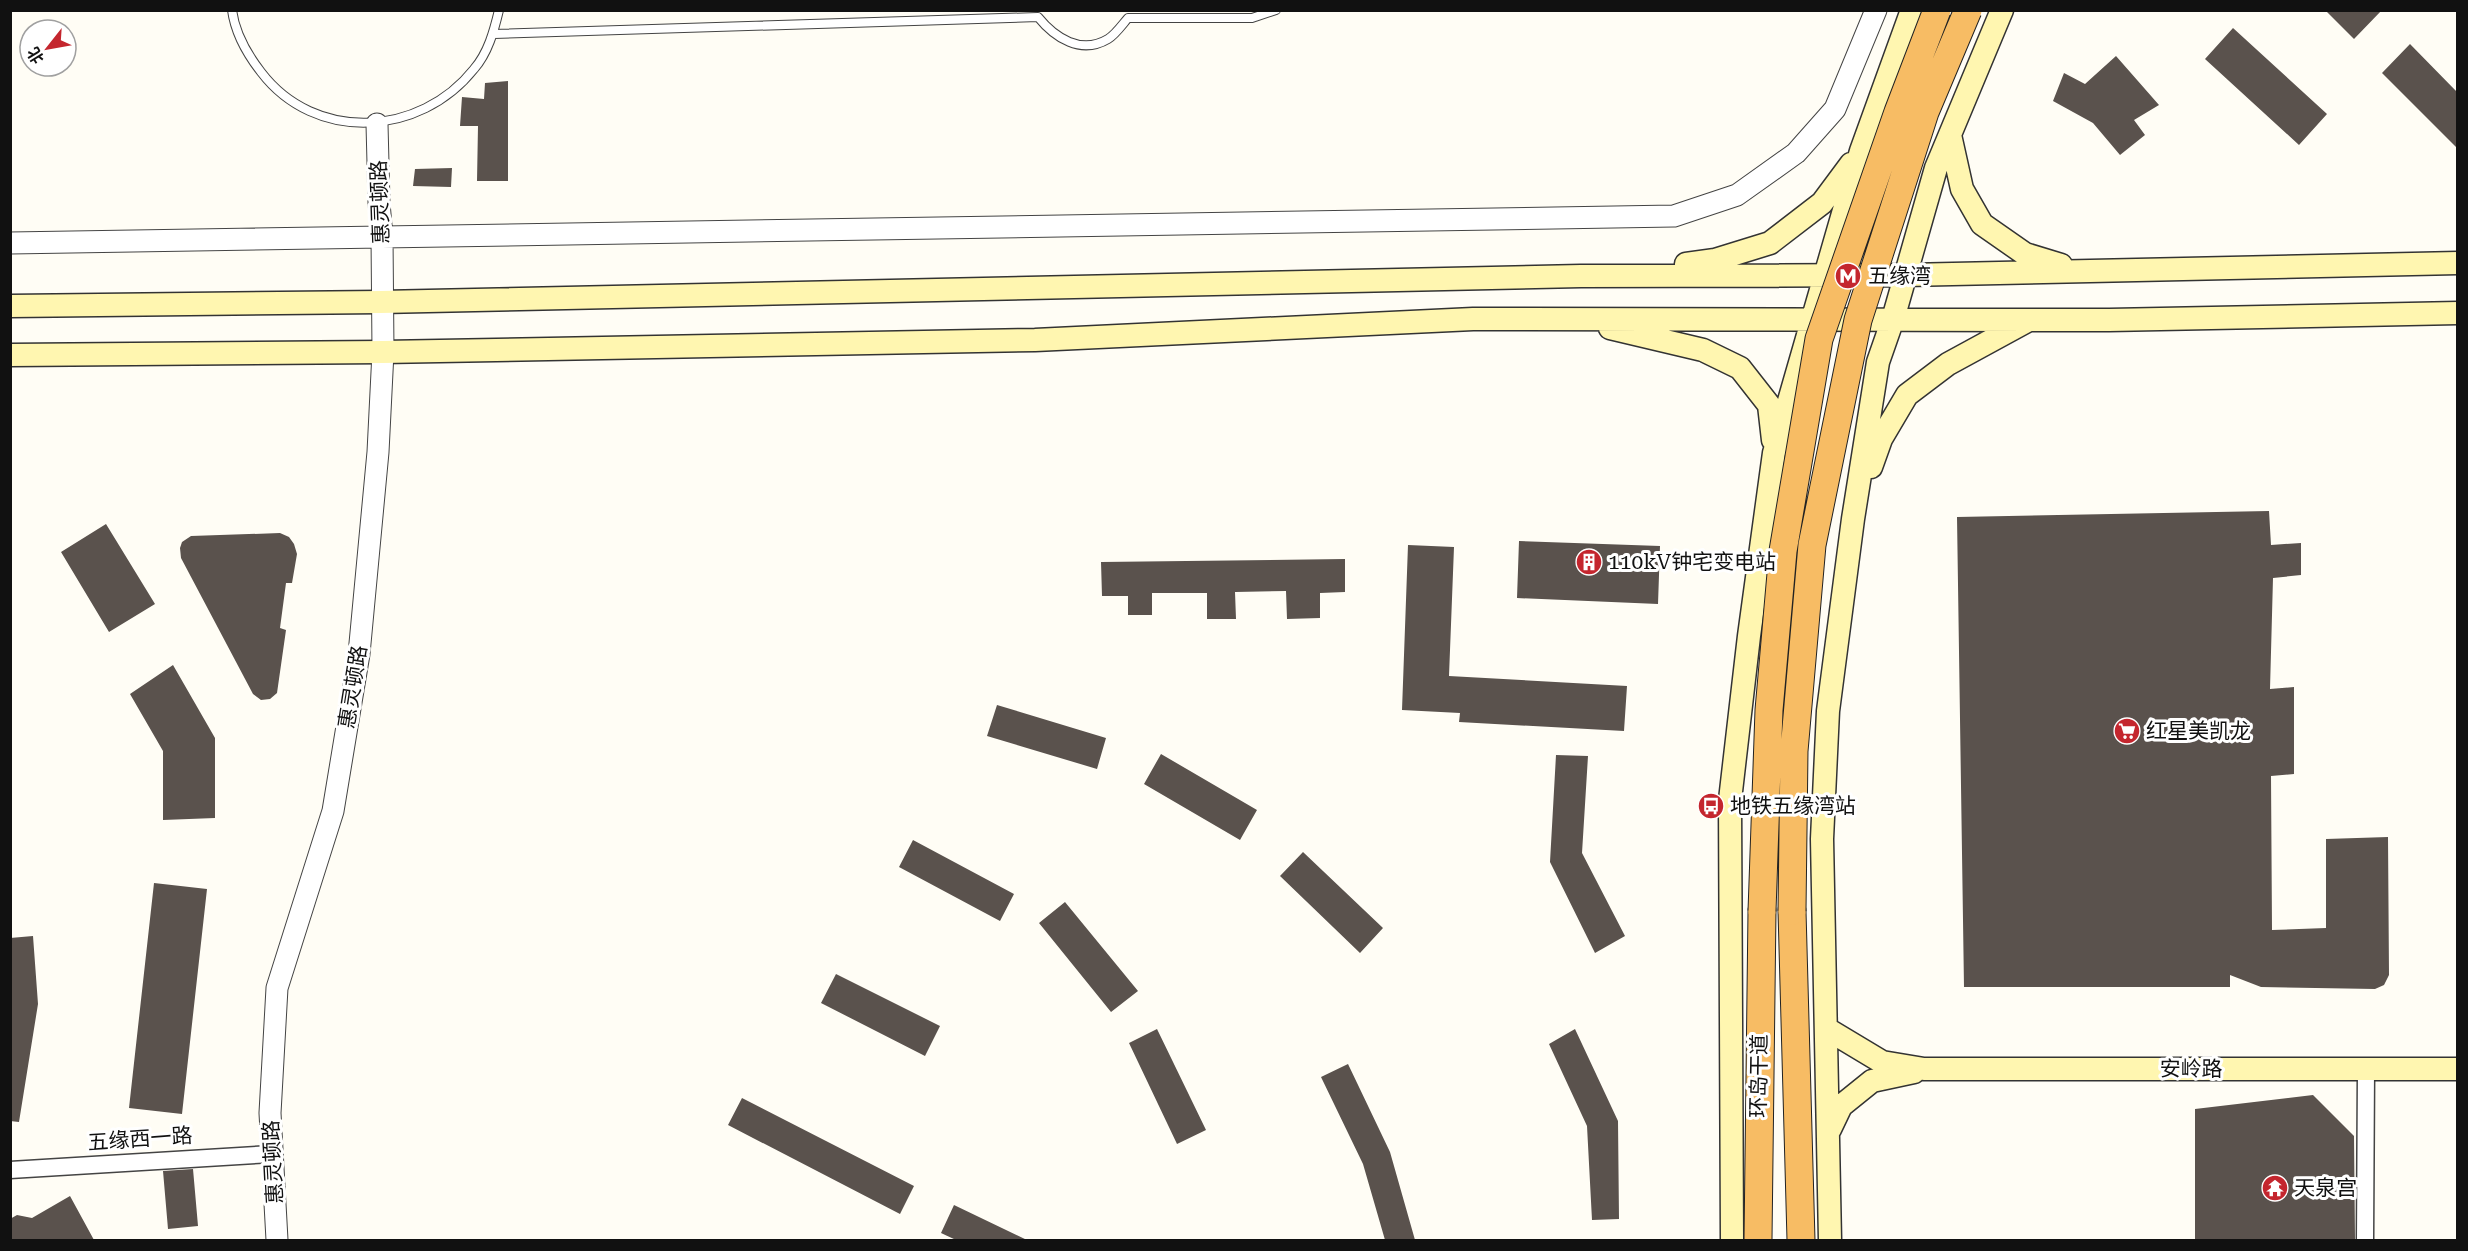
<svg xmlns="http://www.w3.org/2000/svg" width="2468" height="1251" font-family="'Roboto Serif','Noto Sans SC',serif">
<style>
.building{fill:#5a524d}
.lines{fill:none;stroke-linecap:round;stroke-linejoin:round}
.service-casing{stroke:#444;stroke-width:10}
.minor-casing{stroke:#444;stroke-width:19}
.tertiary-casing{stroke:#444;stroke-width:23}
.secondary-casing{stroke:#333;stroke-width:25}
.trunk-casing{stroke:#222;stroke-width:29}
.service{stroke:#fff;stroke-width:8}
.minor{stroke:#fff;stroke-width:16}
.tertiary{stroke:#fff;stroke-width:21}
.secondary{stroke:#fff6b0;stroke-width:22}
.trunk{stroke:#f7bc64;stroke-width:27}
.trunk-bridge-casing{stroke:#222;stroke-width:29;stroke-linecap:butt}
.trunk-bridge{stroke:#f7bc64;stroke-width:27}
.labels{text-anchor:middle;stroke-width:6;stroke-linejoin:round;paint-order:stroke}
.street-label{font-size:21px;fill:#111;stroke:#fff}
.poi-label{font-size:21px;fill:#111;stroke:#fff;text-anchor:start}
</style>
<rect width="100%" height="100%" fill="#fffdf5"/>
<path class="building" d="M 2325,10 L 2382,10 L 2354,39 Z
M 2233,28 L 2327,114 L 2299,145 L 2205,59 Z
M 2410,44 L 2457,92 L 2457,148 L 2382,73 Z
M 2116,56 L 2159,105 L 2134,120 L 2145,135 L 2120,155 L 2093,123 L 2053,101 L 2064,73 L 2085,84 Z
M 508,81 L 508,181 L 477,181 L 478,126 L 460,126 L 462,97 L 484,99 L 485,83 Z
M 452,168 L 451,187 L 413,186 L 415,169 Z
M 2269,511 L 2271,545 L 2301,543 L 2301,575 L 2273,578 L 2270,689 L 2294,687 L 2294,774 L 2271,776 L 2272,930 L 2326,928 L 2326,839 L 2388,837 L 2389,975 L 2384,985 L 2375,989 L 2261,987 L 2230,975 L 2230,987 L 1964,987 L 1957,517 Z
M 106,524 L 155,604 L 109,632 L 61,552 Z
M 280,533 L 289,537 L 294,544 L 297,554 L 292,583 L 286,583 L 280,628 L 286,630 L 277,693 L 270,699 L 261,700 L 253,694 L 181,558 L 180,548 L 182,542 L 191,536 Z
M 1519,541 L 1660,546 L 1658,604 L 1517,598 Z
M 1408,545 L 1454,547 L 1449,676 L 1627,686 L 1624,731 L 1459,722 L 1460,713 L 1402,710 Z
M 1345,559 L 1345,592 L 1320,593 L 1320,618 L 1287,619 L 1286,591 L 1235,592 L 1236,619 L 1207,619 L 1207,593 L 1152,593 L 1152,615 L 1128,615 L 1128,596 L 1102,596 L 1101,562 Z
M 173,665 L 215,738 L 215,818 L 163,820 L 163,751 L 130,694 Z
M 997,705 L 1106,738 L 1097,769 L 987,736 Z
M 1161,754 L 1257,810 L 1240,840 L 1144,784 Z
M 1556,755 L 1588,756 L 1582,853 L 1625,936 L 1595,953 L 1550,862 Z
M 913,840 L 1014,894 L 1000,921 L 899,867 Z
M 1303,852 L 1383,928 L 1360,953 L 1280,876 Z
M 154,883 L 207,889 L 182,1114 L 129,1108 Z
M 1065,902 L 1138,991 L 1111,1012 L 1039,923 Z
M 33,936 L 38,1004 L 19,1122 L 10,1121 L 10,938 Z
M 836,974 L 940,1026 L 925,1056 L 821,1003 Z
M 1157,1029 L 1206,1130 L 1177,1144 L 1129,1043 Z
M 1575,1029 L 1618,1121 L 1619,1219 L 1592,1220 L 1587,1126 L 1549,1044 Z
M 1348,1064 L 1390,1152 L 1415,1240 L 1385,1240 L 1363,1164 L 1321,1077 Z
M 2313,1095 L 2354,1136 L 2355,1240 L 2195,1240 L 2195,1109 Z
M 742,1098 L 914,1186 L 900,1214 L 728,1125 Z
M 193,1169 L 198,1226 L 168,1229 L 163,1171 Z
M 70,1196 L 94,1240 L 10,1240 L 10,1219 L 17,1215 L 32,1218 Z
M 954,1205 L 1027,1240 L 956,1240 L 941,1233 Z"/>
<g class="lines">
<defs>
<path id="service" d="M 232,10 C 235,33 247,54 261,72 C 315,143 420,137 474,69 C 488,53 494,31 499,10
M 494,34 L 1038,17 C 1055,38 1081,55 1108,39 C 1115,35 1122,25 1128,18 L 1252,18 L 1276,10"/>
<path id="minor" d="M 10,1170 L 272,1154
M 2365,1240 L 2366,1069"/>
<path id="tertiary" d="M 10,243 L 1674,216 L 1737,195 L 1796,153 L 1835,109 L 1876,10
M 277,1240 L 270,1113 L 277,988 L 333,811 L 359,654 L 378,452 L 383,352 L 382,236 L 379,203 L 377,124"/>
<path id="secondary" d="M 1950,135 L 1962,189 L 1982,224 L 2025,254 L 2061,265
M 1686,264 L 1715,260 L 1770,243 L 1822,203 L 1851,164
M 10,306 L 381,302 L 1581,276 L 1906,275 L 2458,263
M 1610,328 L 1703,350 L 1740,368 L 1769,405 L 1773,440
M 10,355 L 383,352 L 1035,340 L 1473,319 L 2109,320 L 2458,313
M 1871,467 L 1881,439 L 1907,395 L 1948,364 L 2027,321
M 1827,1029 L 1882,1062 L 1924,1069 L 2458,1069
M 1830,1129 L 1841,1106 L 1872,1081 L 1914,1072
M 1732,1240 L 1730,800 L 1749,636 L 1774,453 L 1861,151 L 1912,10
M 1830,1240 L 1822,839 L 1828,711 L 1853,519 L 1878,362 L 1893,319 L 1936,168 L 2002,10"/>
<path id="trunk" d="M 1792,911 L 1801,1240
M 1758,1240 L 1762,911"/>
</defs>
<use href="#service" class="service-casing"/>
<use href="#minor" class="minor-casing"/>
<use href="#tertiary" class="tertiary-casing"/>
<use href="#secondary" class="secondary-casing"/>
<use href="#trunk" class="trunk-casing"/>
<use href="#service" class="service"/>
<use href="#minor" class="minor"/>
<use href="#tertiary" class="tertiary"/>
<use href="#secondary" class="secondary"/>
<use href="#trunk" class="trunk"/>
<defs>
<path id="trunk-bridge" d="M 1762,911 L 1769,710 L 1783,551 L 1819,339 L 1898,112 L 1937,10
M 1792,911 L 1794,751 L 1812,545 L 1858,320 L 1925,112 L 1968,10"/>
</defs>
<use href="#trunk-bridge" class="trunk-bridge-casing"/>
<use href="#trunk-bridge" class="trunk-bridge"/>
</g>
<defs>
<symbol id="metro-disc" viewBox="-11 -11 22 22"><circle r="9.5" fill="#c4262e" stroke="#fff"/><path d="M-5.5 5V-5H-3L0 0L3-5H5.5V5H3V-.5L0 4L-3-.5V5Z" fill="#fff"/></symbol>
<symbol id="building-disc" viewBox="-11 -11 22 22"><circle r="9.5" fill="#c4262e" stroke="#fff"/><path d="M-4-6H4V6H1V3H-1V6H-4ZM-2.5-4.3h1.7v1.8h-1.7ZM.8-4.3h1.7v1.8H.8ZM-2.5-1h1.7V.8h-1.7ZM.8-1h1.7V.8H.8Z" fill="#fff"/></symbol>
<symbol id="supermarket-disc" viewBox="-11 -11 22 22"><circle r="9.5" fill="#c4262e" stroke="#fff"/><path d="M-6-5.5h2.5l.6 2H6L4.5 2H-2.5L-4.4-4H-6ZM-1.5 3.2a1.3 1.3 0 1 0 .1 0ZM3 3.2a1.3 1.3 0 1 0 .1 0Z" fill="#fff"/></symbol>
<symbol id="bus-disc" viewBox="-11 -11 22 22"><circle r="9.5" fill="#c4262e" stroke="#fff"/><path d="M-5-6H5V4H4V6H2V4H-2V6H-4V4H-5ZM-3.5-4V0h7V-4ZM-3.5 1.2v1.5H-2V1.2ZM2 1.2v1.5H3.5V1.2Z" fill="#fff"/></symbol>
<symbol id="temple-disc" viewBox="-11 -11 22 22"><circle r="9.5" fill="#c4262e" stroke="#fff"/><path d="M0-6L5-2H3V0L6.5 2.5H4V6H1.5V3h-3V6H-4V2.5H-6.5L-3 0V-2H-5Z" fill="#fff"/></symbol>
</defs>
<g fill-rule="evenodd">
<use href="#metro-disc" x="1833" y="261" width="30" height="30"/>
<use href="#building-disc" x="1574" y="547" width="30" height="30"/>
<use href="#supermarket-disc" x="2112" y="716" width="30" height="30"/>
<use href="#bus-disc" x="1696" y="791" width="30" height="30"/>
<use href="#temple-disc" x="2260" y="1173" width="30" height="30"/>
</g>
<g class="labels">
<g class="street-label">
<text transform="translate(380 202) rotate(-92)" y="7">惠灵顿路</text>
<text transform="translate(353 687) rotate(-81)" y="7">惠灵顿路</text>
<text x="2191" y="1076">安岭路</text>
<text transform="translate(1759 1076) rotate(-89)" y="7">环岛干道</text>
<text transform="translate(140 1139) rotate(-4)" y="7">五缘西一路</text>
<text transform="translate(273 1162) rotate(-93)" y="7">惠灵顿路</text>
</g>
<g class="poi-label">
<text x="1868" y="283">五缘湾</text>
<text x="1608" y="569">110kV钟宅变电站</text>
<text x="2146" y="738">红星美凯龙</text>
<text x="1730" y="813">地铁五缘湾站</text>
<text x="2294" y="1195">天泉宫</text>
</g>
</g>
<rect width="2468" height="1251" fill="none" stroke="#111111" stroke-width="24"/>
<g transform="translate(48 48) rotate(239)"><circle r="28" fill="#ffffff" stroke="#a0a0a0" stroke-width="1.5"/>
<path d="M0-4.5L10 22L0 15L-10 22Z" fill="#c4262e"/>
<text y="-9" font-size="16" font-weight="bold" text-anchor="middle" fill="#111111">北</text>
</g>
</svg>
